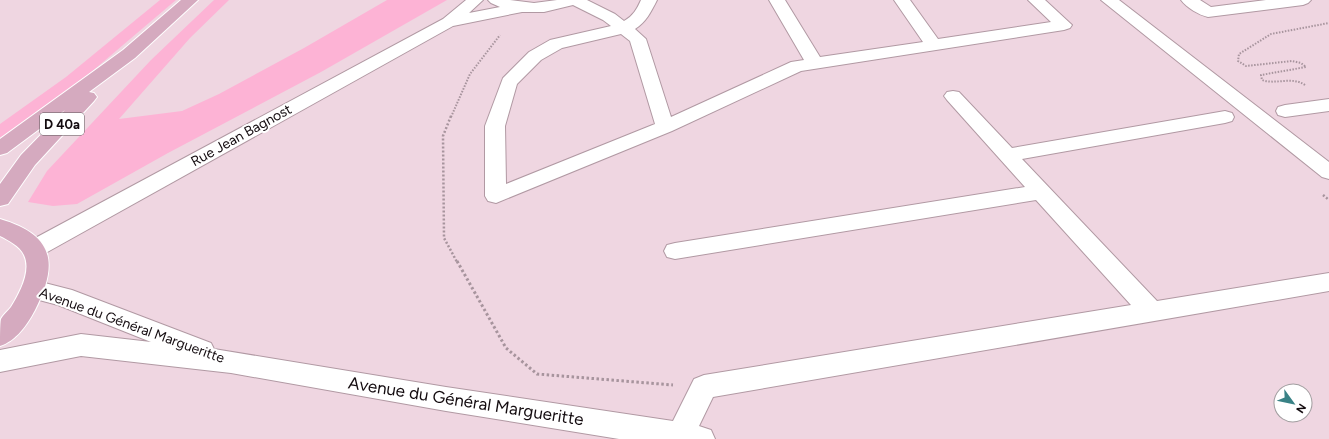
<svg xmlns="http://www.w3.org/2000/svg" width="1329" height="439" font-family="Figtree,sans-serif">
<style>
.green{fill:#fdb3d5}
.lines{fill:none;stroke-linecap:round;stroke-linejoin:round}
.minor-casing{stroke:#b199a3;stroke-width:2}
.major-casing{stroke:#fff;stroke-width:2}
.path-far2{stroke:#a7949d;stroke-width:2;stroke-dasharray:1.5 1.5;stroke-linecap:butt}
.path-far1{stroke:#a7949d;stroke-width:2.5;stroke-dasharray:2 2;stroke-linecap:butt}
.path{stroke:#a7949d;stroke-width:3;stroke-dasharray:2.5 2.5;stroke-linecap:butt}
.minor{fill:#fff;fill-rule:evenodd}
.major{fill:#d5aabf;fill-rule:evenodd}
.labels{text-anchor:middle;stroke-width:4;stroke-linejoin:round;paint-order:stroke}
.shield{fill:#fff;stroke:#5a5457;stroke-width:1}
.shield-label{font-size:13px;font-weight:bold;fill:#130b0f}
.street-label{font-size:14px;fill:#130b0f;stroke:#fff}
.near-street-label{font-size:17px;fill:#130b0f;stroke:#fff}
</style>
<rect width="100%" height="100%" fill="#efd6e1"/>
<path class="green" d="M 160,0 L 176,0 L 83,79 L 0,141 L 0,124 L 66,77 Z
M 214,0 L 229,0 L 190,38 L 119,119 L 182,111 L 219,94 L 304,48 L 387,0 L 447,0 L 321,72 L 168,153 L 77,204 L 53,206 L 28,202 L 47,171 L 151,60 Z"/>
<g class="lines">
<defs>
<path id="minor" d="M 466,0 L 483,0 L 469,13 L 500,7 L 491,3 L 488,0 L 510,0 L 534,3 L 557,0 L 587,0 L 615,14 L 624,21 C 633,16 637,9 641,0 L 657,0 C 651,12 646,22 635,29 L 646,39 L 671,117 L 791,62 L 804,60 L 769,0 L 785,0 L 820,57 L 923,42 L 894,0 L 910,0 L 938,39 L 1051,22 L 1028,0 L 1045,0 L 1072,25 L 1070,28 L 1064,30 L 801,71 L 672,131 L 496,203 L 488,201 L 485,196 L 485,126 L 503,78 L 529,52 L 550,40 L 611,26 L 603,20 L 573,5 L 544,12 L 522,12 L 453,26 L 42,255 L 34,257 L 26,255 L 23,249 L 26,243 L 443,19 ZM 621,34 L 630,41 L 655,124 L 506,184 L 505,126 L 517,84 L 541,60 L 562,48 Z
M 1101,0 L 1119,0 L 1329,162 L 1329,179 L 1322,177 Z
M 1181,0 L 1200,0 L 1211,7 L 1266,0 L 1311,0 L 1308,3 L 1303,5 L 1208,17 C 1199,15 1187,8 1181,0 Z
M 953,91 L 959,92 L 1012,148 L 1225,111 L 1232,113 L 1234,117 L 1232,121 L 1225,123 L 1022,159 L 1157,301 L 1329,273 L 1329,291 L 713,397 L 699,426 L 711,430 L 715,439 L 619,439 L 446,411 L 231,373 L 81,356 L 0,372 L 0,350 L 81,334 L 151,342 L 58,305 L 24,296 L 21,289 L 24,282 L 33,280 L 72,290 L 211,343 L 214,349 L 446,387 L 673,421 L 694,379 L 704,375 L 1131,305 L 1036,200 L 675,259 L 667,257 L 664,251 L 667,245 L 675,243 L 1025,187 L 947,100 L 944,96 L 947,92 Z
M 1329,99 L 1329,111 L 1285,117 L 1278,115 L 1276,111 L 1278,107 L 1285,105 Z"/>
<path id="major" d="M 181,0 L 198,0 L 135,58 L 89,92 L 94,93 L 97,97 L 94,101 L 35,165 L 8,204 L 0,206 L 0,184 L 21,155 L 65,110 L 7,153 L 0,155 L 0,139 L 123,50 Z
M 0,219 C 54,235 59,263 35,310 C 27,325 16,341 0,346 C 0,340 0,323 1,319 C 3,315 8,311 11,307 C 19,294 32,271 24,255 C 20,246 8,240 0,236 Z"/>
</defs>
<use href="#minor" class="minor-casing"/>
<use href="#major" class="major-casing"/>
<path class="path-far2" d="M 1305,85 C 1292,76 1276,85 1262,80 L 1261,75 L 1306,67 L 1301,63 L 1292,61 L 1246,66 L 1238,61 L 1239,54 L 1271,34 L 1329,23
M 451,117 L 470,74 L 500,35"/>
<path class="path-far1" d="M 451,116 L 443,136 L 444,238 L 457,262
M 1323,195 L 1329,200"/>
<path class="path" d="M 457,261 L 506,348 L 537,374 L 673,385"/>
<use href="#minor" class="minor"/>
<use href="#major" class="major"/>
</g>
<g class="labels">
<rect class="shield" x="40" y="113" width="44" height="22" rx="3"/>
<g class="shield-label">
<text x="62" y="129">D 40a</text>
</g>
<g class="street-label">
<text transform="translate(241 135) rotate(-29)" y="5">Rue Jean Bagnost</text>
<text transform="translate(132 325) rotate(20)" y="5">Avenue du Général Margueritte</text>
</g>
<g class="near-street-label">
<text transform="translate(466 401) rotate(9)" y="6">Avenue du Général Margueritte</text>
</g>
</g>
<g transform="translate(1293 403) rotate(123)"><circle r="19" fill="#ffffff" stroke="#a19d9f"/>
<path d="M0-3L7 15L0 10L-7 15Z" fill="#398286"/>
<text y="-6" font-size="11" font-weight="bold" text-anchor="middle" fill="#130b0f">N</text>
</g>
</svg>
